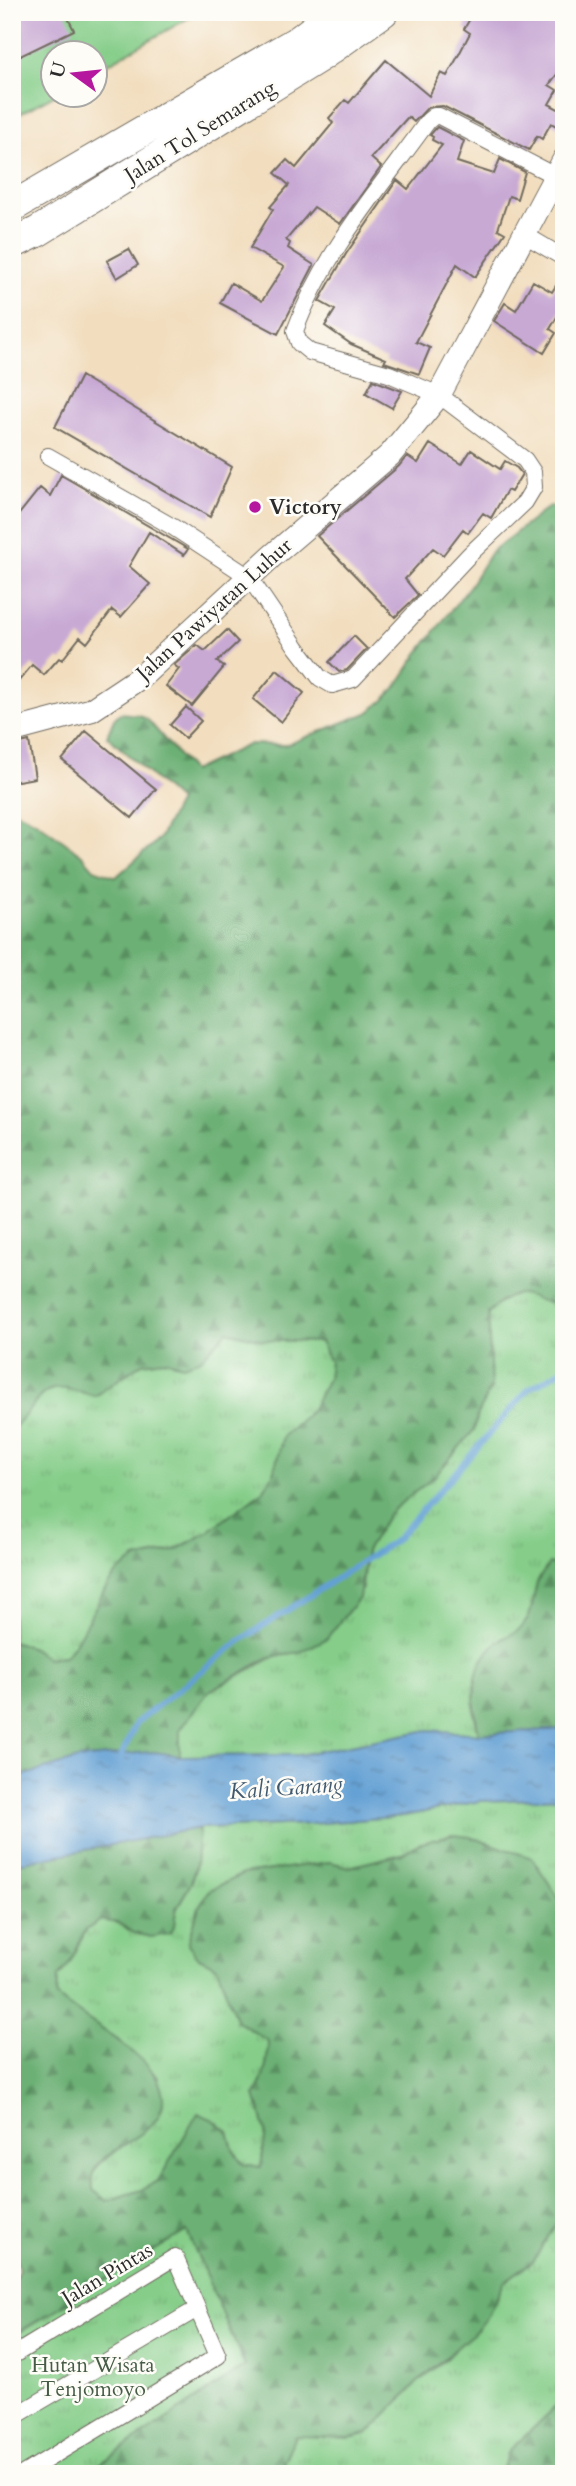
<svg xmlns="http://www.w3.org/2000/svg" width="576" height="2486" font-family="Cardo,serif">
<style>
.grass{fill:url(#grass-tufts);stroke:#587c5a;stroke-width:2}
.forest{fill:url(#forest-firs);stroke:#4c6e50;stroke-width:2}
.pitch{fill:#85cd89;stroke:#587c5a;stroke-width:2}
.water{fill:url(#water-ripples);stroke:#486680;stroke-width:2}
.lines{fill:none;stroke-linecap:round;stroke-linejoin:round}
.stream{stroke:#64a0d4;stroke-width:6}
.building{fill:#c8a9d4}
.minor-casing{stroke:#716a5f;stroke-width:18}
.secondary-casing{stroke:#716a5f;stroke-width:25}
.motorway-casing{stroke:#716a5f;stroke-width:32}
.minor{stroke:#fff;stroke-width:16}
.secondary{stroke:#fff;stroke-width:23}
.motorway{stroke:#fff;stroke-width:30}
.poi-dot{fill:#b5179e;stroke:#fdfcf7;stroke-width:2.5}
.labels{text-anchor:middle;stroke-width:5;stroke-linejoin:round;paint-order:stroke}
.street-label{font-size:21px;fill:#2b2b2b;stroke:#fdfcf7}
.poi-label{font-size:21px;font-weight:bold;fill:#2b2b2b;stroke:#fdfcf7;text-anchor:start}
.park-label{font-size:21px;fill:#465c47;stroke:#fdfcf7}
.water-label{font-size:23px;font-style:italic;fill:#425a6f;stroke:#fdfcf7}
</style>
<defs>
<pattern id="grass-tufts" width="24" height="20" patternUnits="userSpaceOnUse" patternTransform="scale(1.75)"><rect width="24" height="20" fill="#85cd89"/><path d="M3 7l-1-3M5 7V3M7 7l1-3M15 17l-1-3M17 17v-4M19 17l1-3" fill="none" stroke="#73b076"/></pattern>
<pattern id="forest-firs" width="22" height="20" patternUnits="userSpaceOnUse" patternTransform="scale(1.75)"><rect width="22" height="20" fill="#6cb075"/><path d="M5 1l3.5 6h-7zM16 11l3.5 6h-7z" fill="#598f60"/></pattern>
<pattern id="water-ripples" width="26" height="14" patternUnits="userSpaceOnUse" patternTransform="scale(1.75)"><rect width="26" height="14" fill="#64a0d4"/><path d="M2 4q2-2 4 0t4 0M15 11q2-2 4 0t4 0" fill="none" stroke="#5383ac"/></pattern>
</defs>
<rect width="100%" height="100%" fill="#fdfcf7"/>
<filter id="ink" filterUnits="userSpaceOnUse"><feTurbulence type="fractalNoise" baseFrequency=".0143" numOctaves="2"/><feDisplacementMap in="SourceGraphic" scale="14" xChannelSelector="R" yChannelSelector="G"/><feConvolveMatrix kernelMatrix="1 2 1 2 8 2 1 2 1" color-interpolation-filters="sRGB"/></filter>
<filter id="wash" filterUnits="userSpaceOnUse"><feTurbulence type="fractalNoise" baseFrequency=".00686" numOctaves="4" result="noise"/><feDisplacementMap in="SourceGraphic" scale="28" xChannelSelector="R" yChannelSelector="G"/><feGaussianBlur stdDeviation="1.57" result="paint"/><feColorMatrix in="noise" values="0 0 0 0 0 0 0 0 0 0 0 0 0 0 0 0 0 1.4 0 .05"/><feComposite in="paint" operator="in"/></filter>
<g filter="url(#wash)">
<rect width="100%" height="100%" fill="#f2debf"/>
<path class="grass" d="M 520,1293 L 548,1302 L 564,1301 L 564,1568 L 549,1565 L 538,1580 L 529,1617 L 519,1632 L 501,1639 L 479,1667 L 474,1686 L 474,1713 L 479,1734 L 428,1730 L 299,1755 L 180,1756 L 180,1729 L 209,1691 L 278,1655 L 362,1589 L 366,1551 L 389,1513 L 474,1430 L 478,1414 L 491,1388 L 488,1313 C 499,1303 505,1295 520,1293 Z
M 227,1331 L 263,1340 L 320,1342 L 330,1362 L 328,1379 L 311,1411 L 283,1436 L 273,1475 L 263,1491 L 205,1534 L 174,1550 L 136,1559 L 65,1656 L 47,1658 L 32,1648 L 12,1641 L 12,1430 L 42,1392 L 61,1387 L 96,1396 L 142,1363 L 164,1360 L 183,1365 L 201,1359 Z
M 564,1798 L 564,1906 L 532,1858 L 470,1837 L 452,1835 L 418,1844 L 402,1854 L 349,1867 L 330,1862 L 243,1874 L 208,1891 L 199,1958 L 217,1967 L 237,2021 L 268,2041 C 268,2062 265,2076 255,2095 L 266,2131 L 261,2167 L 243,2165 L 233,2149 L 228,2132 L 168,2165 L 158,2181 L 142,2190 L 107,2201 L 93,2190 C 93,2185 92,2177 93,2173 C 97,2161 138,2136 150,2126 L 158,2077 L 118,2040 L 70,2010 L 57,1996 L 58,1977 L 69,1964 L 86,1930 L 101,1920 L 118,1923 L 134,1933 L 174,1926 C 176,1901 182,1903 190,1884 C 198,1867 197,1846 199,1828 L 311,1824 L 404,1816 L 480,1801 Z
M 564,2210 L 564,2399 L 507,2453 L 502,2474 L 275,2474 L 282,2466 L 295,2435 L 314,2435 L 418,2382 L 445,2360 L 497,2299 L 504,2282 L 534,2260 Z
M 187,2230 L 246,2366 L 85,2474 L 12,2474 L 12,2337 Z"/>
<path class="forest" d="M 550,506 L 564,510 L 564,1301 C 527,1310 529,1273 488,1313 L 491,1388 L 478,1414 L 474,1430 L 435,1476 L 389,1513 L 366,1551 L 359,1598 L 326,1639 L 300,1652 L 270,1657 L 209,1691 L 180,1729 L 180,1756 L 154,1752 L 78,1759 L 12,1779 L 12,1641 L 32,1648 L 47,1658 L 65,1656 L 76,1642 L 107,1586 L 119,1571 L 136,1559 L 174,1551 L 205,1534 L 263,1491 L 273,1475 L 283,1436 L 311,1411 L 328,1379 L 330,1362 L 320,1342 L 263,1340 L 227,1331 L 201,1359 L 183,1365 L 164,1360 L 142,1363 L 95,1396 C 38,1377 46,1395 12,1430 L 12,809 L 36,821 L 82,855 L 94,869 L 116,877 L 159,839 L 179,801 L 107,736 L 114,719 L 120,713 L 139,715 L 148,720 L 192,771 L 250,744 L 286,745 L 367,713 L 383,701 L 396,687 L 417,655 L 471,584 L 491,552 Z
M 549,1564 L 564,1568 L 564,1729 L 479,1734 C 472,1702 469,1659 502,1639 C 514,1632 519,1633 527,1620 C 534,1609 533,1595 537,1583 C 540,1576 545,1570 549,1564 Z
M 199,1828 L 196,1864 L 190,1885 L 176,1908 L 174,1926 L 169,1934 L 151,1937 L 134,1933 L 118,1923 L 101,1920 L 86,1930 L 69,1964 L 58,1977 L 57,1996 C 85,2024 174,2062 162,2108 C 154,2138 99,2150 93,2174 C 92,2178 93,2185 93,2190 L 107,2201 L 142,2190 L 158,2181 L 198,2113 L 214,2120 L 228,2132 L 233,2149 L 243,2164 L 261,2167 L 266,2131 L 255,2095 C 265,2076 268,2062 268,2041 L 237,2021 L 217,1967 L 199,1958 L 188,1944 L 199,1907 L 208,1891 L 243,1874 L 330,1862 L 349,1867 L 402,1854 L 418,1844 L 452,1835 L 470,1837 L 532,1858 L 564,1906 L 564,2210 L 534,2260 L 504,2282 L 488,2316 L 477,2330 L 418,2382 L 367,2434 L 350,2438 L 295,2436 L 282,2466 L 275,2474 L 85,2474 L 245,2366 L 187,2231 L 12,2336 L 12,2287 L 19,2269 L 12,2250 L 12,1864 Z
M 564,2399 L 564,2474 L 502,2474 L 507,2453 Z"/>
<path class="pitch" d="M 12,12 L 199,12 L 95,71 L 94,52 L 52,52 L 54,95 L 12,118 Z"/>
<path class="water" d="M 564,1729 L 564,1798 L 480,1801 L 404,1816 L 311,1824 L 199,1828 L 12,1864 L 12,1779 L 78,1759 L 138,1753 L 154,1752 L 180,1756 L 299,1755 L 428,1730 L 480,1734 Z"/>
<g class="lines">
<path class="stream" d="M 120,1760 L 136,1723 L 240,1641 L 396,1540 L 529,1389 L 564,1369"/>
</g>
<g id="blocks">
<path class="building" d="M 12,12 L 65,12 L 74,30 L 12,60 Z
M 474,12 L 518,12 L 529,18 L 533,12 L 564,12 L 564,65 L 549,85 L 557,90 L 549,104 L 564,112 L 564,130 L 551,123 L 542,139 L 537,136 L 529,150 L 443,106 L 428,107 L 414,122 L 408,117 L 371,158 L 381,167 L 340,224 L 314,207 L 286,240 L 290,243 L 288,248 L 314,265 L 278,334 L 220,303 L 231,283 L 262,301 L 284,267 L 250,248 L 273,209 L 270,207 L 289,185 L 275,173 L 287,160 L 296,168 L 333,123 L 329,118 L 345,100 L 349,103 L 386,60 L 429,96 L 441,73 L 447,76 L 456,60 L 470,33 L 464,29 Z
M 437,127 L 464,141 L 457,162 L 494,174 L 500,159 L 525,172 L 517,199 L 509,196 L 498,229 L 505,233 L 475,277 L 457,264 L 416,342 L 430,348 L 419,374 L 384,362 L 386,359 L 351,344 L 325,326 L 335,310 L 319,301 L 346,254 L 397,180 L 408,189 L 442,145 L 432,140 L 433,137 L 430,135 Z
M 129,249 L 138,265 L 117,278 L 107,261 Z
M 564,273 L 564,305 L 550,329 L 556,333 L 544,353 L 494,321 L 505,303 L 516,310 L 533,281 L 552,292 Z
M 81,376 L 232,467 L 210,517 L 55,427 Z
M 373,380 L 402,391 L 392,408 L 366,393 Z
M 430,444 L 462,464 L 471,450 L 500,469 L 505,461 L 517,468 L 522,474 L 511,492 L 507,490 L 491,518 L 483,513 L 468,533 L 463,529 L 443,555 L 433,548 L 405,579 L 418,595 L 395,617 L 317,536 L 399,466 L 407,456 L 418,463 Z
M 61,475 L 188,549 L 184,555 L 149,532 L 129,566 L 150,584 L 121,617 L 112,610 L 87,643 L 80,637 L 62,660 L 59,658 L 44,675 L 32,665 L 12,689 L 12,523 L 40,488 L 50,496 Z
M 227,630 L 238,642 L 217,662 L 224,667 L 192,706 L 166,686 L 179,669 L 174,665 L 197,645 L 205,651 Z
M 354,636 L 367,649 L 347,670 L 339,672 L 329,662 Z
M 277,670 L 304,693 L 281,722 L 253,699 Z
M 186,707 L 201,721 L 185,738 L 170,725 Z
M 86,731 L 156,789 L 132,818 L 62,760 Z
M 29,741 L 35,778 L 12,782 L 12,745 Z"/>
</g>
</g>
<g filter="url(#ink)">
<use href="#blocks" fill-opacity="0" stroke="#716a5f" stroke-width="2"/>
<g class="lines">
<defs>
<path id="minor" d="M 525,235 L 564,258
M 48,456 L 173,527 L 249,577 L 297,648 L 320,678 L 332,685 L 353,679 L 470,554 L 525,502 L 534,487 L 533,472 L 525,460 L 439,395 L 389,374 L 310,352 L 299,343 L 295,331 C 323,253 380,188 428,121 L 434,116 L 439,116 L 555,176
M 12,2356 L 175,2257 L 218,2356 L 23,2474
M 12,2418 L 197,2309"/>
<path id="secondary" d="M 12,731 L 91,710 L 142,676 L 271,557 L 390,455 L 439,395 L 564,160"/>
<path id="motorway" d="M 12,207 L 301,39 L 336,12
M 12,244 L 37,232 L 321,56 L 383,12"/>
</defs>
<use href="#minor" class="minor-casing"/>
<use href="#secondary" class="secondary-casing"/>
<use href="#motorway" class="motorway-casing"/>
<use href="#minor" class="minor"/>
<use href="#secondary" class="secondary"/>
<use href="#motorway" class="motorway"/>
</g>
</g>
<circle class="poi-dot" cx="255" cy="507" r="7"/>
<g class="labels">
<g class="street-label">
<text transform="translate(200 131) rotate(-32)" y="7">Jalan Tol Semarang</text>
<text transform="translate(214 609) rotate(-42)" y="7">Jalan Pawiyatan Luhur</text>
<text transform="translate(107 2274) rotate(-31)" y="7">Jalan Pintas</text>
</g>
<g class="poi-label">
<text x="269" y="514">Victory</text>
</g>
<g class="park-label">
<text x="93" y="2372">Hutan Wisata<tspan x="93" dy="24">Tenjomoyo</tspan></text>
</g>
<g class="water-label">
<text transform="translate(286 1787) rotate(-4)" y="8">Kali Garang</text>
</g>
</g>
<rect width="576" height="2486" fill="none" stroke="#fdfcf7" stroke-width="42"/>
<g transform="translate(74 74) rotate(285)"><circle r="33" fill="#fdfcf7" stroke="#a9a8a5" stroke-width="2"/>
<path d="M0-5L12 26L0 18L-12 26Z" fill="#b5179e"/>
<text y="-10" font-size="19" font-weight="bold" text-anchor="middle" fill="#2b2b2b">U</text>
</g>
</svg>
